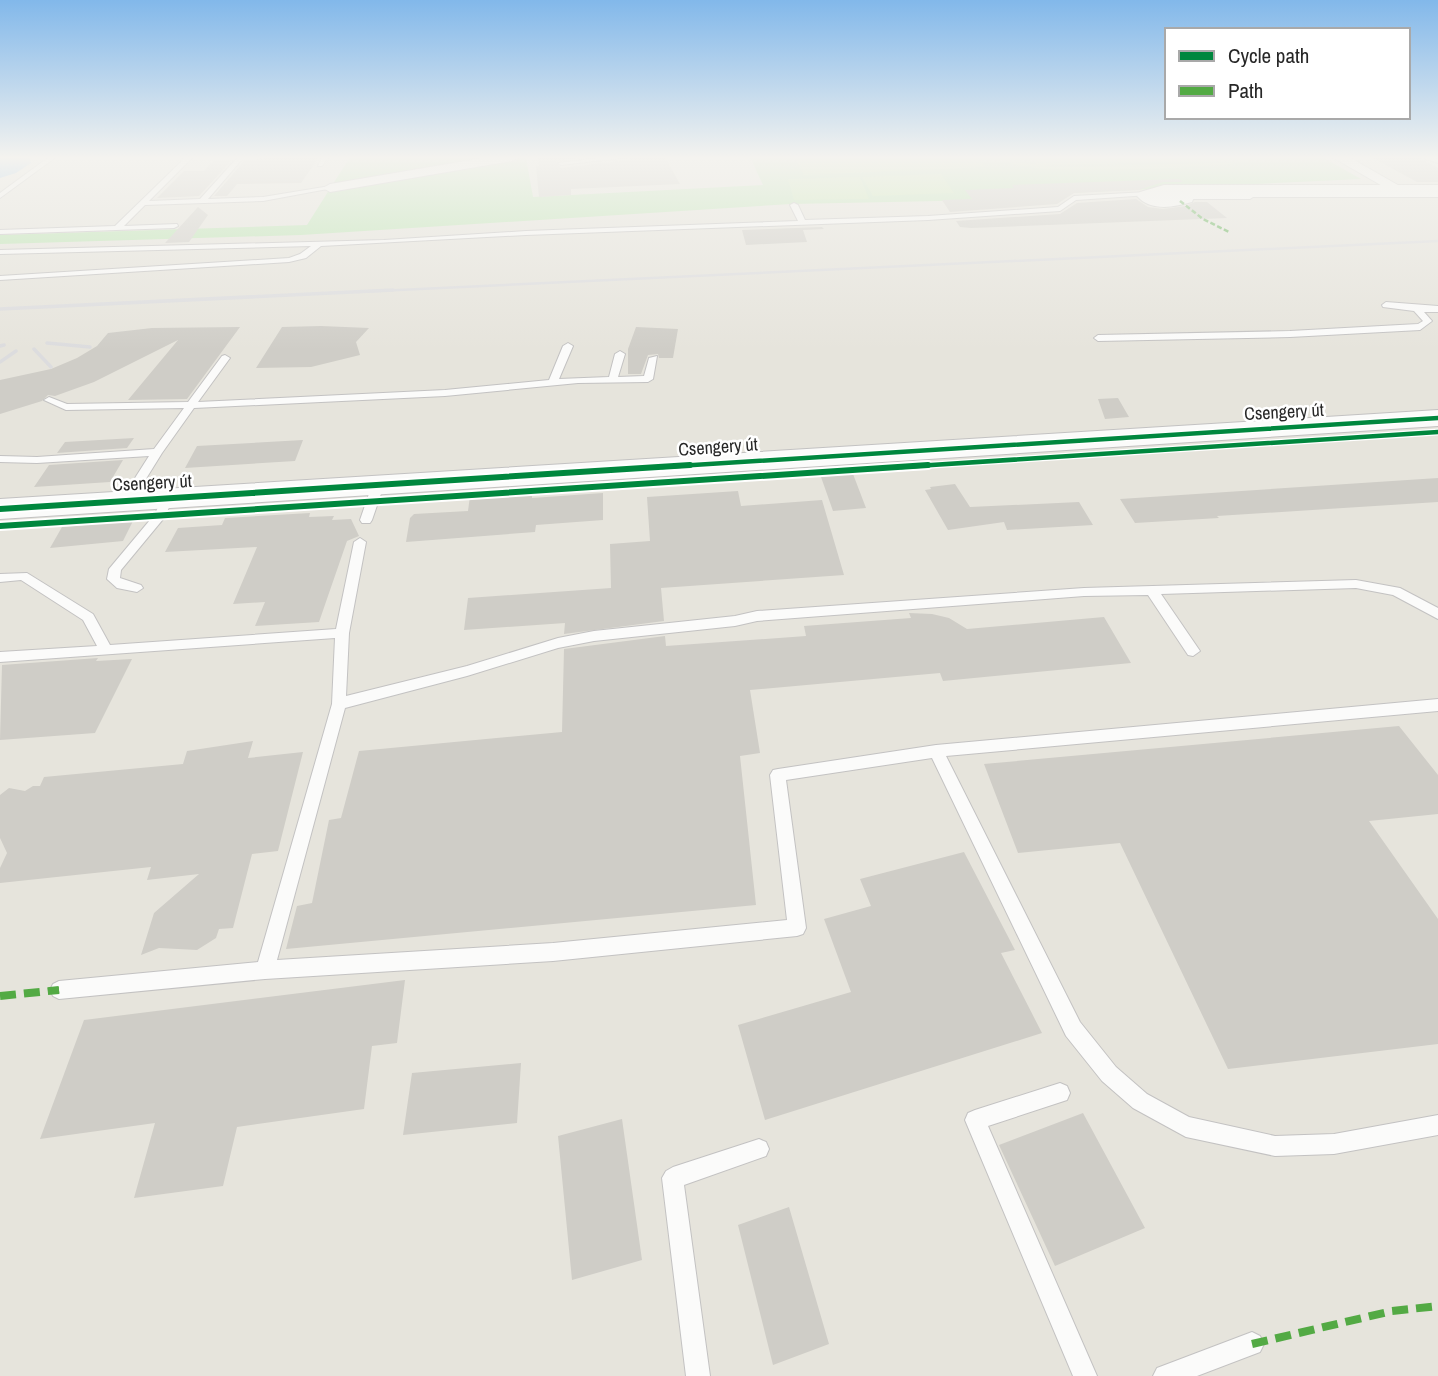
<svg xmlns="http://www.w3.org/2000/svg" width="1438" height="1376" font-family="'Archivo Narrow',sans-serif">
<style>
.green{fill:#bce5b2}
.pitch{fill:#c7eaaf}
.water{fill:#8abeee}
.building{fill:#cfcdc7}
.lines{fill:none;stroke-linecap:round;stroke-linejoin:round}
.lane-casing{stroke:#c3c2c2;stroke-width:2}
.street-casing{stroke:#c3c2c2;stroke-width:2}
.secondary-casing{stroke:#c3c2c2;stroke-width:2}
.lane{fill:#fbfbfa;fill-rule:evenodd}
.street{fill:#fbfbfa;fill-rule:evenodd}
.secondary{fill:#fbfbfa;fill-rule:evenodd}
.rail-far1{stroke:#dcdcde;stroke-width:2.5}
.rail{stroke:#dcdcde;stroke-width:3.5}
.quiet-far2{stroke:#53aa44;stroke-width:2.5;stroke-dasharray:5 2.5;stroke-linecap:butt}
.quiet-far1{stroke:#53aa44;stroke-width:6;stroke-dasharray:12 6;stroke-linecap:butt}
.quiet{stroke:#53aa44;stroke-width:8;stroke-dasharray:16 8;stroke-linecap:butt}
.cycleway-far1-casing{stroke:#fff;stroke-width:7}
.cycleway-casing{stroke:#fff;stroke-width:10}
.cycleway-far1{stroke:#00873e;stroke-width:4.5}
.cycleway{stroke:#00873e;stroke-width:6}
.labels{text-anchor:middle;stroke-width:5;stroke-linejoin:round;paint-order:stroke}
.far-street-label{font-size:18px;fill:#272727;stroke:#fff}
</style>
<rect width="100%" height="100%" fill="#e6e4dc"/>
<path class="green" d="M 350,157 L 528,157 L 526,158 L 533,197 L 763,185 L 750,157 L 1322,157 L 1361,179 L 986,197 L 989,200 L 791,204 L 301,235 L 0,244 L 0,235 L 307,225 Z"/>
<path class="pitch" d="M 795,157 L 976,157 L 986,167 L 804,175 Z
M 992,157 L 1037,165 L 1031,157 L 1221,157 L 1227,161 L 1041,165 L 1059,167 L 1226,163 L 1258,157 C 1240,170 1074,171 1044,169 C 1026,167 1008,164 992,157 Z
M 941,174 L 954,193 L 873,196 L 862,177 Z
M 860,177 L 869,199 L 794,200 L 788,179 Z"/>
<path class="water" d="M 0,157 L 29,157 L 31,163 L 16,173 L 0,178 Z"/>
<path class="building" d="M 278,157 L 319,157 L 301,183 L 237,184 L 227,196 L 214,196 L 245,160 Z
M 538,157 L 587,157 L 556,161 L 561,168 L 629,160 L 632,157 L 665,157 L 680,184 L 571,189 L 571,195 L 539,197 L 536,166 L 539,166 Z
M 1371,157 L 1417,157 L 1438,168 L 1438,182 L 1417,182 Z
M 214,160 L 232,160 L 199,196 L 157,198 L 184,171 L 204,171 Z
M 1179,179 L 1183,182 L 1163,182 L 1139,190 L 1074,193 L 1057,204 L 950,212 L 942,200 L 972,199 L 965,190 L 1014,188 L 1012,185 Z
M 1136,199 L 1148,207 L 1163,209 L 1186,206 L 1195,202 L 1207,202 L 1227,218 L 971,228 L 960,227 L 956,221 L 1060,214 L 1077,203 Z
M 198,207 L 208,215 L 189,242 L 165,243 Z
M 822,227 L 824,229 L 803,230 L 807,242 L 746,245 L 742,230 Z
M 321,326 L 369,328 L 356,342 L 360,355 L 311,367 L 256,368 L 282,327 Z
M 240,327 L 187,399 L 128,400 L 178,340 L 94,382 L 55,396 L 48,395 L 42,401 L 0,414 L 0,380 L 51,369 L 77,358 L 97,346 L 108,333 L 152,328 Z
M 636,327 L 678,329 L 673,358 L 659,358 L 658,354 L 648,355 L 641,374 L 628,374 L 628,349 Z
M 1118,398 L 1129,417 L 1105,419 L 1098,399 Z
M 134,438 L 127,448 L 57,453 L 65,442 Z
M 303,440 L 295,461 L 185,468 L 197,446 Z
M 123,460 L 110,482 L 34,487 L 49,465 Z
M 853,474 L 866,508 L 833,511 L 821,477 Z
M 1438,478 L 1438,502 L 1217,516 L 1219,518 L 1135,523 L 1120,499 Z
M 955,484 L 970,507 L 1079,502 L 1093,525 L 1007,530 L 1004,522 L 948,530 L 925,490 L 931,489 L 930,487 Z
M 738,491 L 741,506 L 822,500 L 844,575 L 661,588 L 664,621 L 564,634 L 565,623 L 464,630 L 468,598 L 611,588 L 610,544 L 650,541 L 647,497 Z
M 532,492 L 532,498 L 603,493 L 603,520 L 536,525 L 535,532 L 406,542 L 410,518 L 414,514 L 468,511 L 470,496 Z
M 310,513 L 309,517 L 334,516 L 332,520 L 351,519 L 359,536 L 347,541 L 319,622 L 255,626 L 265,602 L 233,604 L 257,547 L 165,552 L 178,528 L 222,525 L 225,518 Z
M 133,521 L 123,541 L 50,548 L 62,527 Z
M 909,613 L 932,614 L 949,618 L 967,629 L 1104,617 L 1131,663 L 943,681 L 940,673 L 750,690 L 760,753 L 740,756 L 756,905 L 286,949 L 297,906 L 312,903 L 329,820 L 341,818 L 359,751 L 562,732 L 564,649 L 665,636 L 666,646 L 806,636 L 804,626 L 911,618 Z
M 98,658 L 96,661 L 132,659 L 95,733 L 0,740 L 2,665 Z
M 1399,726 L 1438,775 L 1438,814 L 1369,821 L 1438,919 L 1438,1044 L 1228,1069 L 1120,843 L 1018,853 L 984,764 Z
M 253,741 L 248,758 L 303,752 L 278,851 L 252,854 L 233,928 L 219,929 L 216,938 L 197,950 L 159,948 L 141,955 L 154,913 L 199,874 L 147,880 L 151,867 L 0,883 L 0,868 L 7,853 L 0,838 L 0,795 L 9,788 L 25,791 L 33,786 L 40,786 L 44,777 L 183,764 L 187,751 Z
M 964,852 L 1015,950 L 1001,953 L 1042,1033 L 765,1120 L 738,1025 L 851,992 L 824,919 L 871,906 L 860,879 Z
M 405,980 L 397,1043 L 372,1046 L 364,1109 L 237,1127 L 223,1186 L 134,1198 L 155,1123 L 40,1139 L 84,1020 Z
M 521,1063 L 517,1123 L 403,1135 L 412,1073 Z
M 1083,1113 L 1145,1228 L 1055,1266 L 999,1145 Z
M 622,1119 L 642,1260 L 572,1280 L 558,1136 Z
M 789,1207 L 829,1344 L 773,1365 L 738,1225 Z"/>
<g class="lines">
<defs>
<path id="lane" d="M 49,157 L 56,157 L 0,198 L 0,193 Z
M 186,157 L 193,157 L 149,201 L 200,199 L 238,157 L 244,157 L 208,199 L 263,197 L 330,186 L 333,188 L 263,201 L 145,205 L 124,226 L 177,224 L 178,226 L 174,228 L 0,234 L 0,230 L 115,226 Z
M 322,157 L 328,157 L 322,166 L 318,166 Z
M 607,157 L 629,157 L 561,165 L 558,163 Z
M 1423,157 L 1438,159 L 1438,163 L 1424,158 Z
M 1147,192 L 1149,195 L 1076,200 L 1060,211 L 928,220 L 526,235 L 321,246 L 306,258 L 289,262 L 0,280 L 0,276 L 289,258 L 300,254 L 311,246 L 0,254 L 0,250 L 384,240 L 526,231 L 798,221 L 790,205 L 794,203 L 798,205 L 805,220 L 928,216 L 1058,207 L 1074,196 Z
M 1185,196 L 1250,195 L 1253,197 L 1250,199 L 1183,199 Z
M 1386,302 L 1438,306 L 1438,312 L 1424,312 L 1432,321 L 1420,330 L 1290,337 L 1098,341 L 1094,338 L 1098,335 L 1290,331 L 1418,324 L 1423,321 L 1414,311 L 1383,307 L 1382,305 Z
M 568,343 L 573,346 L 559,379 L 609,377 L 615,354 L 620,351 L 625,354 L 618,377 L 644,376 L 649,358 L 657,356 L 653,379 L 648,382 L 578,383 L 445,396 L 194,408 L 162,453 L 131,503 L 127,504 L 121,500 L 149,456 L 37,463 L 0,462 L 0,456 L 37,457 L 154,449 L 184,408 L 66,410 L 44,400 L 49,397 L 67,404 L 188,402 L 222,356 L 225,355 L 230,358 L 198,402 L 445,390 L 549,380 L 563,346 Z
M 378,482 L 384,485 L 372,520 L 370,523 L 362,523 L 360,520 L 372,485 Z
M 167,495 L 173,499 L 164,518 L 121,570 L 120,578 L 141,585 L 143,588 L 137,592 L 117,588 L 107,579 L 109,569 L 155,514 L 163,496 Z
M 360,538 L 366,542 L 349,633 L 346,696 L 467,666 L 558,638 L 594,631 L 735,616 L 757,611 L 1084,588 L 1356,580 L 1400,588 L 1438,608 L 1438,619 L 1393,595 L 1356,588 L 1161,594 L 1200,651 L 1193,656 L 1188,655 L 1148,595 L 1084,596 L 757,621 L 735,626 L 594,641 L 558,648 L 467,676 L 345,708 L 277,960 L 553,943 L 787,920 L 770,775 L 773,770 L 778,769 L 936,745 L 1438,699 L 1438,711 L 946,756 L 1080,1022 L 1116,1067 L 1147,1094 L 1189,1117 L 1275,1136 L 1334,1134 L 1438,1115 L 1438,1135 L 1334,1154 L 1275,1156 L 1186,1137 L 1133,1108 L 1102,1081 L 1066,1036 L 932,758 L 786,780 L 806,928 L 803,934 L 797,936 L 553,961 L 265,979 L 59,999 L 53,996 L 50,990 L 53,984 L 59,981 L 258,962 L 332,704 L 335,638 L 0,662 L 0,652 L 97,646 L 83,620 L 21,580 L 0,582 L 0,574 L 27,573 L 93,614 L 110,645 L 336,629 L 354,542 Z
M 1060,1083 L 1067,1086 L 1070,1093 L 1067,1100 L 988,1126 L 1097,1376 L 1073,1376 L 965,1120 L 968,1113 L 975,1110 Z
M 759,1139 L 766,1142 L 769,1149 L 766,1156 L 684,1185 L 710,1376 L 686,1376 L 662,1178 L 666,1171 L 673,1167 Z
M 1252,1332 L 1260,1336 L 1264,1344 L 1260,1352 L 1197,1376 L 1153,1376 L 1157,1368 Z"/>
<path id="street" d="M 489,157 L 519,157 L 512,161 L 330,192 L 323,188 L 330,184 Z
M 1332,157 L 1349,157 L 1410,192 L 1408,195 L 1398,195 Z"/>
<path id="secondary" d="M 1164,185 L 1438,185 L 1438,197 L 1194,197 L 1192,202 C 1174,207 1151,212 1137,196 L 1140,192 Z
M 1438,410 L 1438,426 L 0,519 L 0,499 Z"/>
</defs>
<use href="#lane" class="lane-casing"/>
<use href="#street" class="street-casing"/>
<use href="#secondary" class="secondary-casing"/>
<use href="#lane" class="lane"/>
<use href="#street" class="street"/>
<use href="#secondary" class="secondary"/>
<path class="rail-far1" d="M 356,292 L 1438,241"/>
<path class="rail" d="M 0,309 L 393,290
M 47,343 L 90,347
M 0,346 L 4,345
M 34,349 L 51,367
M 0,362 L 16,351"/>
<path class="quiet-far2" d="M 1180,201 L 1203,219 L 1229,232"/>
<path class="quiet-far1" d="M 48,991 L 59,990"/>
<path class="quiet" d="M 0,996 L 59,990
M 1252,1344 L 1392,1311 L 1438,1306"/>
<defs>
<path id="cycleway-far1" d="M 662,467 L 1438,418
M 901,467 L 1438,432"/>
<path id="cycleway" d="M 0,509 L 690,465
M 0,526 L 928,465"/>
</defs>
<use href="#cycleway-far1" class="cycleway-far1-casing"/>
<use href="#cycleway" class="cycleway-casing"/>
<use href="#cycleway-far1" class="cycleway-far1"/>
<use href="#cycleway" class="cycleway"/>
</g>
<linearGradient id="sky" x2="0" y2="1"><stop stop-color="#82b8ea"/><stop offset="0.45" stop-color="#f4f3ef"/><stop offset="1" stop-color="#f4f3ef" stop-opacity="0"/></linearGradient>
<rect width="1438" height="350" fill="url(#sky)"/>
<g class="labels">
<g class="far-street-label">
<text transform="translate(1284 412) rotate(-3)" y="6">Csengery út</text>
<text transform="translate(718 447) rotate(-4)" y="6">Csengery út</text>
<text transform="translate(152 483) rotate(-3)" y="6">Csengery út</text>
</g>
</g>
<rect x="1165" y="28" width="245" height="91" fill="#ffffff" stroke="#a9a9a9" stroke-width="2"/>
<rect x="1179" y="51" width="35" height="10" fill="#00873e" stroke="#a9a9a9" stroke-width="2"/>
<text x="1228" y="63" font-size="21" fill="#272727">Cycle path</text>
<rect x="1179" y="86" width="35" height="10" fill="#53aa44" stroke="#a9a9a9" stroke-width="2"/>
<text x="1228" y="98" font-size="21" fill="#272727">Path</text>
</svg>
